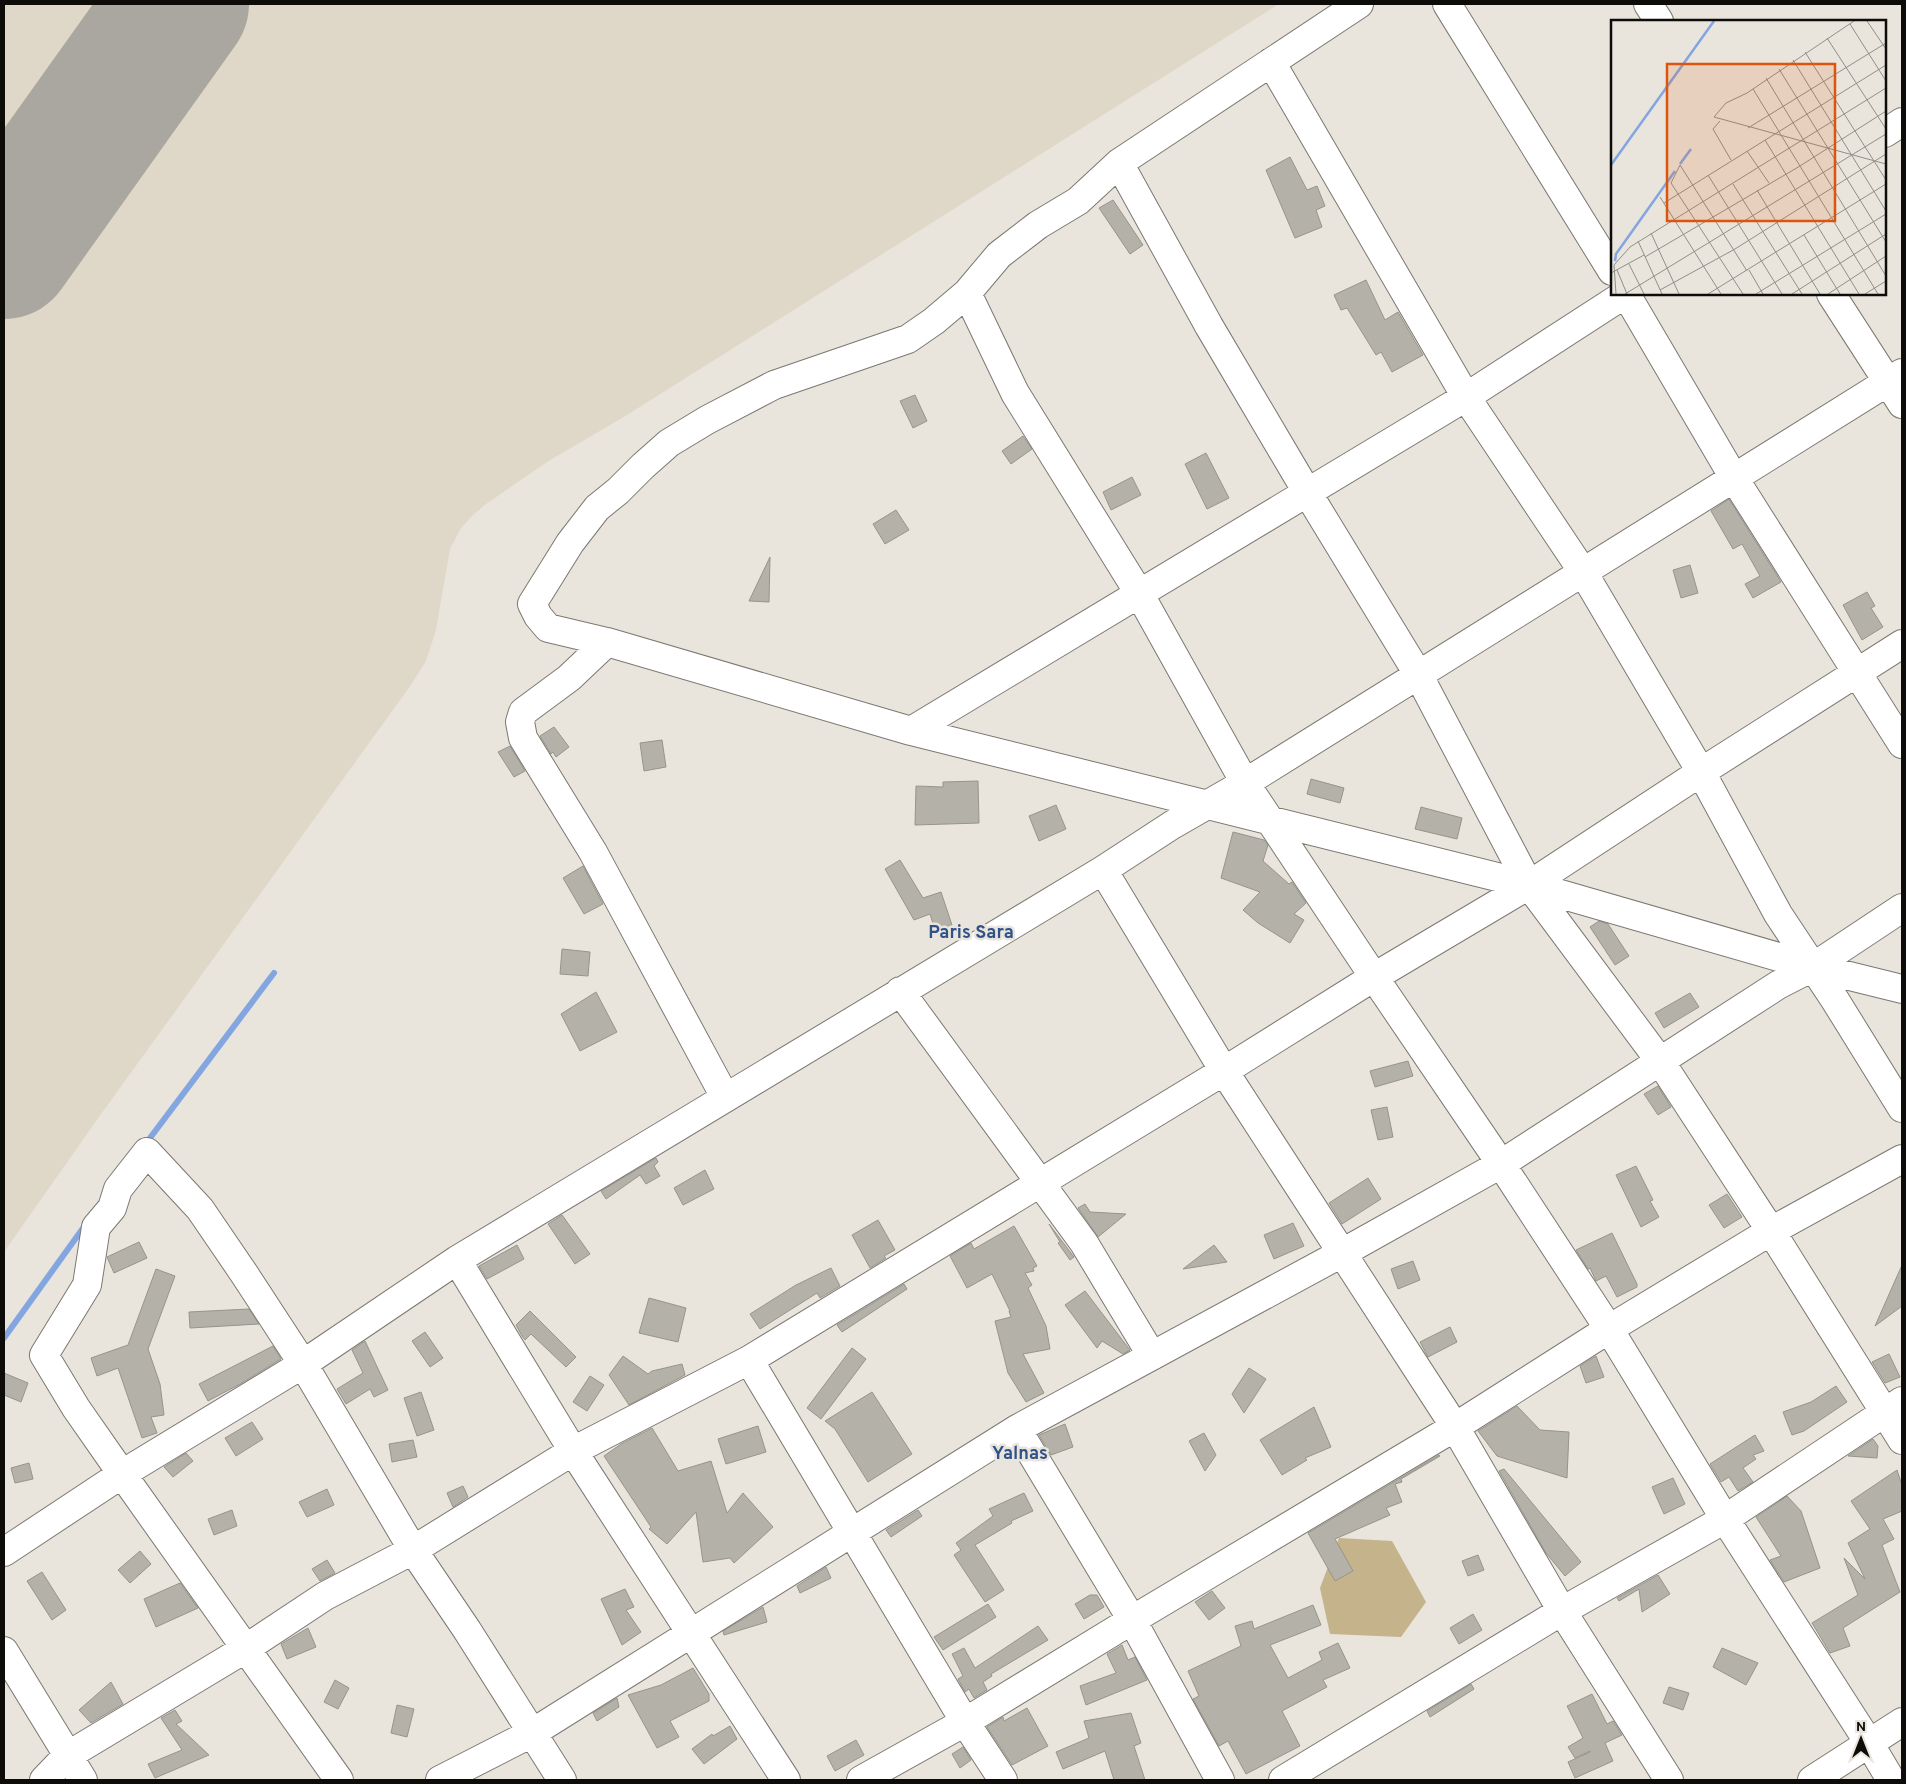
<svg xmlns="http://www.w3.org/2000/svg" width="1906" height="1784" font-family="Overpass,sans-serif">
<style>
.built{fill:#dfd8c9}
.green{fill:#c4b38b}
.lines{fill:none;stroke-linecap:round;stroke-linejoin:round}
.stream{stroke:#83a6e0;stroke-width:6}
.runway{stroke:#aaa7a0;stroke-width:140}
.building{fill:#b4b1a9;stroke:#97948c}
.minor-casing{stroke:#7c7871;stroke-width:30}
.minor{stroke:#fff;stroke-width:28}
.labels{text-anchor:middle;stroke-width:5;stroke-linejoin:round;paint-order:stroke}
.neighbourhood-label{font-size:18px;font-weight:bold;fill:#315189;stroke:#e9e5dd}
.inset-river{fill:none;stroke:#83a6e0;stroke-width:2.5}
.inset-road{fill:none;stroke:#918e88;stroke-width:1}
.view{fill:#dd550c;fill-opacity:0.15;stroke:#dd550c;stroke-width:2.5}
.inset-edge{fill:none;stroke:#0d0c09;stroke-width:2.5}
</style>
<rect width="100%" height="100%" fill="#e9e5dd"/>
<path class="built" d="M 4,4 L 1279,4 L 627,415 L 547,462 L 486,504 L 472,516 L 461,528 L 450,549 L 436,630 L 426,661 L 411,685 L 99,1117 L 4,1252 Z"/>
<path class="green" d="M 1339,1538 L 1392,1541 L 1426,1602 L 1401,1637 L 1330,1634 L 1320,1588 Z"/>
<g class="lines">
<path class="stream" d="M 150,1138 L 274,973
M 4,1338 L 86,1224"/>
<path class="runway" d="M 4,249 L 179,4"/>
</g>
<path class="building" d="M 1290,157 L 1307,190 L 1317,186 L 1325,206 L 1316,210 L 1322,227 L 1295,238 L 1266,170 Z
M 1113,200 L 1143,245 L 1130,254 L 1099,208 Z
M 1366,280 L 1385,320 L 1398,312 L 1423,355 L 1392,372 L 1381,352 L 1376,355 L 1347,308 L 1341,310 L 1334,295 Z
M 915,395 L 927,421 L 913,428 L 900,401 Z
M 1023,436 L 1032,449 L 1011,464 L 1002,451 Z
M 1206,453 L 1229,498 L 1207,509 L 1185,464 Z
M 1132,477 L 1141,495 L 1111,510 L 1103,492 Z
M 1729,499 L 1781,582 L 1753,598 L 1745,584 L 1760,576 L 1742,544 L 1733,549 L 1711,511 Z
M 896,510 L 909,530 L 885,544 L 873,524 Z
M 770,557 L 769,602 L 749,601 Z
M 1690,565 L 1698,593 L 1681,598 L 1673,570 Z
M 1867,592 L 1875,606 L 1871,608 L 1883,627 L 1862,640 L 1843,605 Z
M 554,727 L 569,747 L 556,757 L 553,752 L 551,754 L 540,736 Z
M 662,740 L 666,767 L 644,771 L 640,743 Z
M 510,746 L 525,771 L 514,777 L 498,752 Z
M 1311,779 L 1344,788 L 1340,803 L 1307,794 Z
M 978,781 L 979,823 L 915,825 L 916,786 L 943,787 L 943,782 Z
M 1056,805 L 1066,829 L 1039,841 L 1029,816 Z
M 1421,807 L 1462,818 L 1457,839 L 1415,829 Z
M 1233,832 L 1264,840 L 1268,845 L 1263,861 L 1289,884 L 1292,882 L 1306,903 L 1294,914 L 1304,920 L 1290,943 L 1258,923 L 1243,910 L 1260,892 L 1221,878 Z
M 900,860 L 923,898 L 941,892 L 952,925 L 935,930 L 930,914 L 914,920 L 885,869 Z
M 583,866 L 603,904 L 584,914 L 563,878 Z
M 1599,921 L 1608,924 L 1629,956 L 1615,965 L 1590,927 Z
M 562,949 L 590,952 L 588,976 L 560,974 Z
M 596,992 L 617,1032 L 580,1051 L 561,1014 Z
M 1690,993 L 1699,1007 L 1664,1028 L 1655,1013 Z
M 1408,1061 L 1413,1076 L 1375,1087 L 1370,1071 Z
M 1658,1086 L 1671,1107 L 1658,1115 L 1644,1094 Z
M 1387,1107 L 1393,1137 L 1378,1140 L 1371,1110 Z
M 656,1158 L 658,1162 L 654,1166 L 660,1176 L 646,1184 L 640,1175 L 606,1199 L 601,1191 Z
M 1636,1166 L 1653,1200 L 1650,1201 L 1659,1217 L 1641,1227 L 1616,1175 Z
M 705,1170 L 714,1189 L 683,1205 L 674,1188 Z
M 1368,1178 L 1381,1199 L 1342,1224 L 1329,1203 Z
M 1727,1194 L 1742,1217 L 1724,1228 L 1709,1205 Z
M 1085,1204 L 1090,1212 L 1126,1214 L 1098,1237 L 1078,1208 Z
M 562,1215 L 590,1254 L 575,1264 L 548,1224 Z
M 878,1220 L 895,1250 L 884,1256 L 886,1258 L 870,1268 L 852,1235 Z
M 1293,1223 L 1304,1246 L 1274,1259 L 1264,1235 Z
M 1049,1224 L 1074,1257 L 1070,1260 L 1058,1243 L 1060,1242 Z
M 1014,1226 L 1037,1266 L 1033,1268 L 1034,1271 L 1025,1273 L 1032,1285 L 1028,1288 L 1046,1326 L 1050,1349 L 1023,1354 L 1044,1393 L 1026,1402 L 1008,1373 L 995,1321 L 1011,1317 L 1009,1311 L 1010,1311 L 992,1274 L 967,1288 L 950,1256 L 971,1243 L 974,1249 Z
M 1612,1233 L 1637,1284 L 1637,1287 L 1617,1297 L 1606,1276 L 1596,1281 L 1590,1268 L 1588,1269 L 1576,1250 Z
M 139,1242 L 147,1258 L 114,1273 L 107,1257 Z
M 517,1245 L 524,1259 L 487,1279 L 479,1266 Z
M 1214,1245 L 1227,1262 L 1183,1269 Z
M 1413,1261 L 1420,1280 L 1398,1289 L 1391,1269 Z
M 1902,1265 L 1902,1306 L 1875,1326 Z
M 831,1268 L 840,1286 L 820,1298 L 817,1293 L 760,1329 L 750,1314 L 796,1285 Z
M 156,1269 L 175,1276 L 148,1349 L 160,1384 L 164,1415 L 151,1417 L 157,1433 L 142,1438 L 118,1368 L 97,1376 L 91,1358 L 128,1345 Z
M 904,1284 L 907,1289 L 842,1332 L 837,1325 Z
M 1085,1291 L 1130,1350 L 1123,1354 L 1102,1341 L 1097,1348 L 1065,1305 Z
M 649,1298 L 686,1308 L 678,1342 L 639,1333 Z
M 249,1309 L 259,1324 L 190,1328 L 189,1312 Z
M 530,1311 L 576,1357 L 566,1367 L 531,1334 L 525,1340 L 522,1336 L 516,1325 Z
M 1450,1327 L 1457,1342 L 1428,1357 L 1420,1342 Z
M 425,1332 L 443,1358 L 430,1367 L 412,1341 Z
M 365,1341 L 388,1390 L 374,1397 L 370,1389 L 346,1404 L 337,1389 L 363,1373 L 352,1350 Z
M 273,1346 L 281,1359 L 240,1384 L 208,1401 L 199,1384 Z
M 852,1348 L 866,1359 L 821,1419 L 807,1408 Z
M 1889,1354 L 1900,1377 L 1885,1383 L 1872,1362 Z
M 623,1356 L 648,1374 L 652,1371 L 682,1364 L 685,1375 L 629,1405 L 609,1375 Z
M 1596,1356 L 1604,1377 L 1586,1383 L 1580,1366 Z
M 1249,1368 L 1266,1379 L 1244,1413 L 1232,1394 Z
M 4,1373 L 28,1383 L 21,1402 L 4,1395 Z
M 590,1376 L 604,1385 L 587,1411 L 573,1402 Z
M 1836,1386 L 1847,1402 L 1804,1431 L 1792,1435 L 1783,1412 L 1811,1402 Z
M 421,1392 L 434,1430 L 417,1436 L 404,1398 Z
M 872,1392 L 912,1454 L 868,1482 L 835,1429 L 825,1421 Z
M 1517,1406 L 1540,1430 L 1569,1432 L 1567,1478 L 1497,1456 L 1478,1431 Z
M 1314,1407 L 1331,1447 L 1305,1458 L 1307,1460 L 1282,1475 L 1260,1440 Z
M 252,1422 L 263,1439 L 236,1456 L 225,1438 Z
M 1065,1424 L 1073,1447 L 1051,1455 L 1039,1435 Z
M 758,1426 L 766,1452 L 726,1464 L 718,1439 Z
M 652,1428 L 678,1471 L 711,1461 L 727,1513 L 743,1493 L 773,1527 L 734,1563 L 730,1558 L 703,1562 L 696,1512 L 667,1544 L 649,1529 L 651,1527 L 604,1456 L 621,1444 Z
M 1204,1433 L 1216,1455 L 1205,1471 L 1189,1441 Z
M 1755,1435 L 1764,1451 L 1753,1455 L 1756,1459 L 1743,1468 L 1753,1482 L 1738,1491 L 1729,1477 L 1721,1482 L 1710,1464 Z
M 1873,1439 L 1878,1446 L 1877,1458 L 1848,1456 Z
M 413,1440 L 417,1457 L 392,1462 L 389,1444 Z
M 186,1453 L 193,1461 L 173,1477 L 164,1467 Z
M 1439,1455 L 1440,1456 L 1401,1479 L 1402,1482 L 1395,1484 L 1402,1502 L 1386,1508 L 1390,1515 L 1335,1539 L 1353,1571 L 1335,1581 L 1308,1533 Z
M 29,1463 L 33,1479 L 15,1483 L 11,1468 Z
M 1504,1469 L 1581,1562 L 1565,1576 L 1546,1553 L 1499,1471 Z
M 1897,1470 L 1902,1485 L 1902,1511 L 1883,1519 L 1894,1539 L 1882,1545 L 1900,1592 L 1843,1628 L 1850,1646 L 1830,1653 L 1812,1623 L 1858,1595 L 1844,1558 L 1865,1579 L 1848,1543 L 1870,1529 L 1851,1501 Z
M 1673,1478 L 1685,1504 L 1664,1514 L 1652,1487 Z
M 463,1486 L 468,1497 L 453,1507 L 447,1493 Z
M 327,1489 L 334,1505 L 307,1517 L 299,1502 Z
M 1024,1493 L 1033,1511 L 1011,1521 L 1012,1523 L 975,1545 L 1004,1590 L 985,1602 L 954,1555 L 961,1550 L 956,1543 L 993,1516 L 989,1509 Z
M 1787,1496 L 1801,1511 L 1820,1568 L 1784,1582 L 1770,1560 L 1781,1556 L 1756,1517 Z
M 232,1510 L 237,1526 L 214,1535 L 208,1519 Z
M 918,1510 L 922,1516 L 891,1537 L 886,1530 Z
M 140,1551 L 151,1564 L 130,1583 L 118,1570 Z
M 1478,1555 L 1484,1570 L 1468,1576 L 1462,1561 Z
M 327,1560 L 335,1573 L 320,1581 L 312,1569 Z
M 826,1567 L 831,1578 L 800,1593 L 797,1586 Z
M 42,1572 L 66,1610 L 52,1620 L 27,1581 Z
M 1658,1575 L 1670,1594 L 1642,1612 L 1639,1589 L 1619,1601 L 1617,1598 Z
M 180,1583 L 198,1608 L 156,1627 L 144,1599 Z
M 625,1589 L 634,1607 L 626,1610 L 641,1632 L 622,1645 L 601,1599 Z
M 1212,1591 L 1225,1608 L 1209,1620 L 1195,1602 Z
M 1090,1595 L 1097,1595 L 1104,1607 L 1084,1619 L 1075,1604 Z
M 988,1604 L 996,1617 L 943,1650 L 934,1637 Z
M 1313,1605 L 1321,1625 L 1270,1645 L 1288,1678 L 1322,1660 L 1319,1652 L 1338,1643 L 1350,1668 L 1323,1680 L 1327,1687 L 1282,1711 L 1300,1746 L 1246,1774 L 1228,1741 L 1219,1746 L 1193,1699 L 1199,1696 L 1188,1671 L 1241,1646 L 1235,1626 L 1252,1621 L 1254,1629 Z
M 763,1607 L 767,1622 L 724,1635 L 723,1631 Z
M 1473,1614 L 1482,1630 L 1459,1644 L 1450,1628 Z
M 1038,1626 L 1048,1640 L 991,1674 L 992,1676 L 983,1682 L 987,1690 L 974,1698 L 969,1689 L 965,1692 L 958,1679 L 963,1676 L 952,1654 L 964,1648 L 975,1668 Z
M 308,1628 L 316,1647 L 287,1659 L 281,1644 Z
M 1122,1645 L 1128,1660 L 1135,1657 L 1147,1680 L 1086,1705 L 1080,1686 L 1116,1673 L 1107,1654 Z
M 1722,1648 L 1758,1663 L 1746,1685 L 1713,1667 Z
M 693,1668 L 709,1694 L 709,1701 L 670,1721 L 679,1737 L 657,1748 L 628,1695 L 661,1685 Z
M 335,1680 L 349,1688 L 338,1709 L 324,1702 Z
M 111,1682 L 123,1704 L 91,1723 L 79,1710 Z
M 1471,1684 L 1474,1689 L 1430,1717 L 1427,1711 Z
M 1669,1687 L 1689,1693 L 1683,1710 L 1663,1703 Z
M 1592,1694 L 1607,1724 L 1613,1721 L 1622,1735 L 1605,1743 L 1613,1761 L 1575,1778 L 1568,1762 L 1590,1752 L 1590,1751 L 1575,1758 L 1568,1747 L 1583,1738 L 1567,1706 Z
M 617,1698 L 619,1707 L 597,1721 L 593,1713 Z
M 397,1705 L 414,1709 L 407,1737 L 391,1733 Z
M 1027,1708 L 1048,1746 L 1012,1765 L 987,1727 L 1003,1717 L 1004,1721 Z
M 175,1710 L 182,1721 L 176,1724 L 209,1755 L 155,1778 L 148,1764 L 182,1750 L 161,1718 Z
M 1131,1713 L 1141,1743 L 1134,1746 L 1145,1780 L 1114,1780 L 1105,1751 L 1063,1769 L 1056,1752 L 1089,1738 L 1084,1721 Z
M 730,1726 L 737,1739 L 704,1764 L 692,1749 L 712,1734 L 713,1736 Z
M 856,1740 L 864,1755 L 835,1771 L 827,1756 Z
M 963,1747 L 971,1760 L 960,1768 L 952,1754 Z"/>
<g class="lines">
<defs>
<path id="minor" d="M 1359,4 L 1119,163 L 1078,201 L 1038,225 L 999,255 L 967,293 L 934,321 L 908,339 L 774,385 L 707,420 L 669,443 L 643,466 L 618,491 L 597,508 L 570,543 L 532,604 L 538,616 L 548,628 L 607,642 L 911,731 L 1529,885 L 1813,967 L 1902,989
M 1447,4 L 1612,271
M 1648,4 L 1659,21
M 1271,62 L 1466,397 L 1583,572 L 1701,772 L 1778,914 L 1835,1000 L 1902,1108
M 1885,133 L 1902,122
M 1119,163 L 1209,326 L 1307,492 L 1418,674 L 1529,885 L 1660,1061 L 1771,1231 L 1902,1440
M 967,293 L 1015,393 L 1139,593 L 1245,783 L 1374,977 L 1501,1164 L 1609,1329 L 1725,1519 L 1869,1743 L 1891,1780
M 1626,294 L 1734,478 L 1902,744
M 1831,294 L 1902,404
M 607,642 L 569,678 L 523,712 L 520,722 L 523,738 L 593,852 L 725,1097
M 911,731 L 1466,397 L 1625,294
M 1103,870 L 1224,1071 L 1455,1427 L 1562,1611 L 1669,1780
M 900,991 L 1084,1243 L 1152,1356
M 457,1260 L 573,1451 L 786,1780
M 749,1360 L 965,1722 L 1003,1780
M 1017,1429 L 1132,1620 L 1220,1780
M 4,1552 L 122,1474 L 303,1364 L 457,1260 L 1103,870 L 1172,825 L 1245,783 L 1902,373
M 4,1651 L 83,1780
M 44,1780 L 67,1756 L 245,1649 L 325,1596 L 413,1550 L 573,1451 L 749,1360 L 1224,1071 L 1374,977 L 1529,885 L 1701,772 L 1902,644
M 339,1780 L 122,1474 L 76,1408 L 44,1355 L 87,1285 L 96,1227 L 112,1208 L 118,1189 L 147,1152 L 200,1209 L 245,1275 L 303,1364 L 413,1550 L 467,1630 L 562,1780
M 440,1780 L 532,1733 L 1017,1429 L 1342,1253 L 1501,1164 L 1778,985 L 1813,967 L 1902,908
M 861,1780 L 965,1722 L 1132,1620 L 1455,1427 L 1609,1329 L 1771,1231 L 1902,1159
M 1283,1780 L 1562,1611 L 1725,1519 L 1902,1401
M 1812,1780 L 1902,1722"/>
</defs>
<use href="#minor" class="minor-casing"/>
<use href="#minor" class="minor"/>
</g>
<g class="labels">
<g class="neighbourhood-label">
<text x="971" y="938">Paris Sara</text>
<text x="1020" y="1459">Yalnas</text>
</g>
</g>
<g transform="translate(1611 20)">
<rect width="275" height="275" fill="#e9e5dd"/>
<path class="inset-river" d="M 69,144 L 80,129M 0,145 L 103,1M 4,241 L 5,234 L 64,151"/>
<path class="inset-road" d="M 243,1 L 136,73 L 115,83 L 103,97 L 275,144M 256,1 L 275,29M 239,4 L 275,61M 216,18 L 275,109M 194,32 L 275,160M 182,40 L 275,191M 168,49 L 275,222M 155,58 L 275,256M 142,69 L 267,274M 109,101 L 102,109 L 120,140M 137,108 L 275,23M 154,120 L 248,274M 136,131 L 158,163M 97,155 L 171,274M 122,164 L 191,274M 146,170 L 209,274M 49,177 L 110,274M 53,183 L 275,45M 40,213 L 68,274M 193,215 L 229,274M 27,221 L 51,274M 34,237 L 189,146 L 275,91M 18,244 L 33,274M 6,250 L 16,274M 138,250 L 152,274M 0,253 L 33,235M 49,270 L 124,229 L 275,134M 5,274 L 3,245 L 19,227 L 275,68M 14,274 L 275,114M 97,274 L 275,164M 132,274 L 60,163 L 69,145 L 136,251M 145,274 L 275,194M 181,274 L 275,214M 217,274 L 275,236M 254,274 L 275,261"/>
<path class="view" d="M 56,44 L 224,44 L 224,201 L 56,201 Z"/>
<rect width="275" height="275" class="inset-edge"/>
</g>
<rect width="1906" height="1784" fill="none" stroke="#0d0c09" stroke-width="10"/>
<g transform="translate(1861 1739)" stroke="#e9e5dd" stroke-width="4" paint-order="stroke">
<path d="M0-4L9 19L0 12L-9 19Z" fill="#0d0c09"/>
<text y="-8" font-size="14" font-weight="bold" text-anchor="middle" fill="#0d0c09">N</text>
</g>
</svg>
